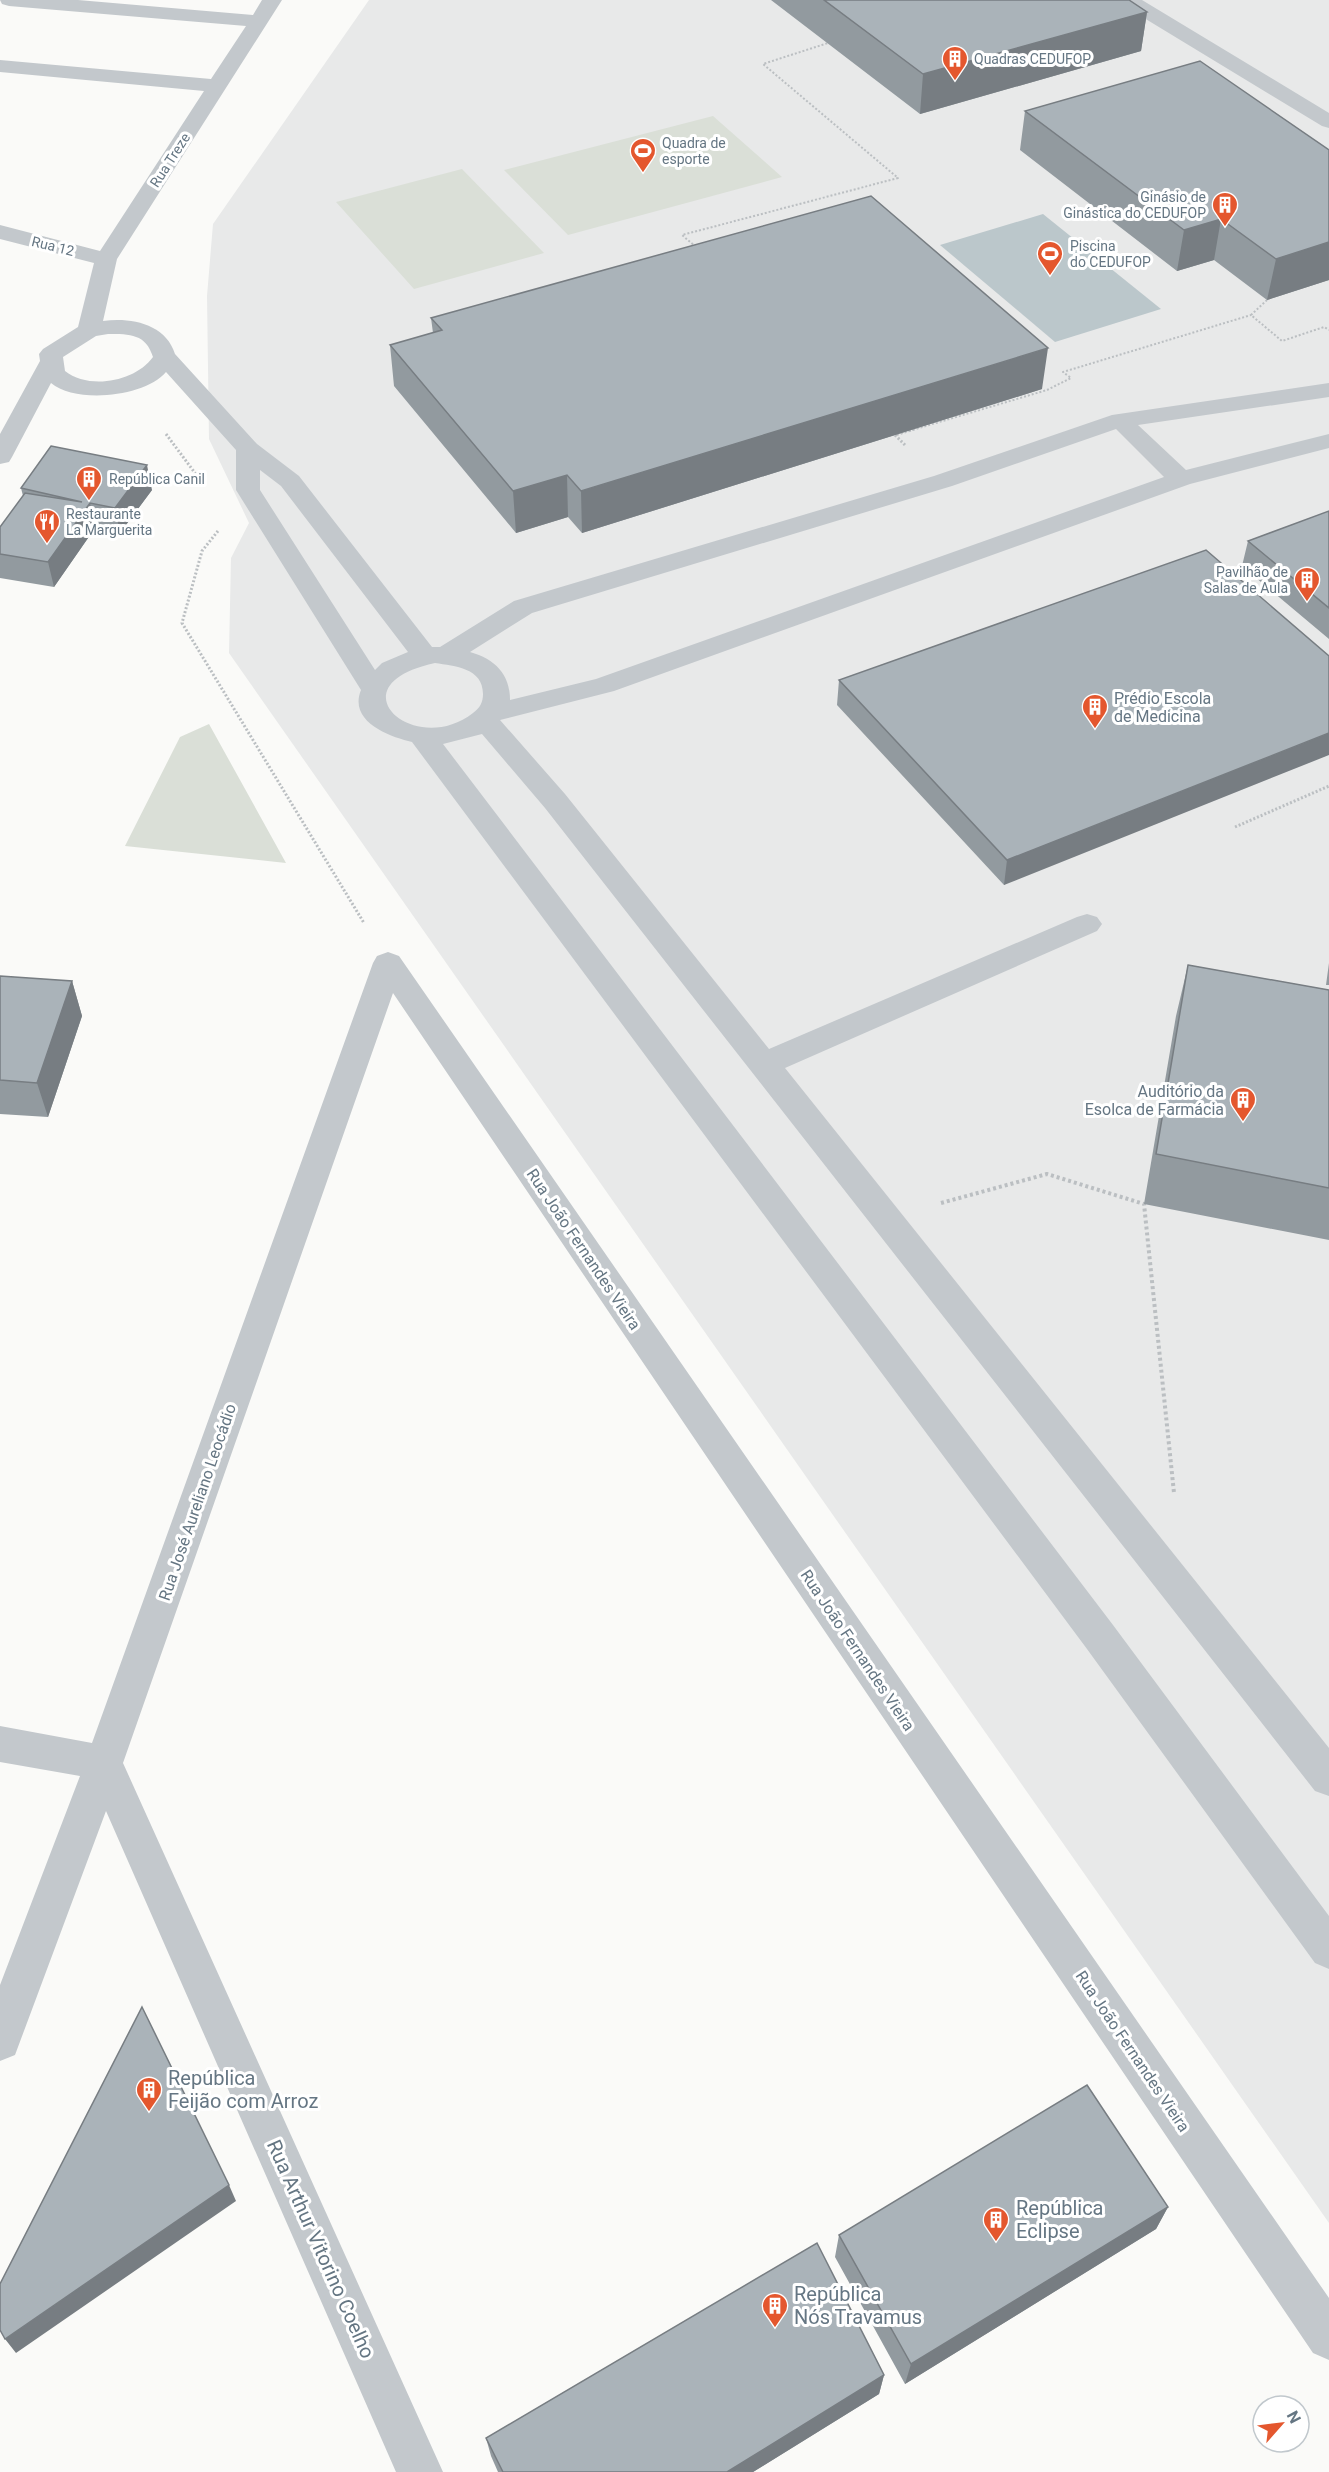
<svg xmlns="http://www.w3.org/2000/svg" width="1329" height="2472" font-family="Roboto,sans-serif">
<style>
.built{fill:#e8e9e9}
.green{fill:#dadfd7}
.water{fill:#bbc7cb}
.lines{fill:none;stroke-linecap:round;stroke-linejoin:round}
.path-far2{stroke:#bbbfc2;stroke-width:2;stroke-dasharray:2 2;stroke-linecap:butt}
.path-far1{stroke:#bbbfc2;stroke-width:3;stroke-dasharray:2 2;stroke-linecap:butt}
.path{stroke:#bbbfc2;stroke-width:4;stroke-dasharray:3 3;stroke-linecap:butt}
.minor{fill:#c3c8cc;fill-rule:evenodd}
.wall{fill:#929a9f}
.shaded-wall{fill:#777d82}
.building{fill:#aab3b9;stroke:#777d82;stroke-width:1.5}
.labels{text-anchor:middle;stroke-width:6;stroke-linejoin:round;paint-order:stroke}
.far-poi-label{font-size:14px;fill:#657683;stroke:#fff;text-anchor:start}
.far-street-label{font-size:14px;fill:#657683;stroke:#fff}
.poi-label{font-size:16px;fill:#657683;stroke:#fff;text-anchor:start}
.street-label{font-size:16px;fill:#657683;stroke:#fff}
.near-poi-label{font-size:20px;fill:#657683;stroke:#fff;text-anchor:start}
.near-street-label{font-size:20px;fill:#657683;stroke:#fff}
</style>
<rect width="100%" height="100%" fill="#fafaf8"/>
<path class="built" d="M 369,0 L 1329,0 L 1329,2223 L 229,653 L 231,558 L 249,523 L 209,439 L 207,296 L 213,224 Z"/>
<path class="green" d="M 713,116 L 782,177 L 568,235 L 504,170 Z
M 462,169 L 544,253 L 414,289 L 336,202 Z
M 209,724 L 286,863 L 125,846 L 180,737 Z"/>
<path class="water" d="M 1043,214 L 1161,309 L 1055,342 L 940,245 Z"/>
<g class="lines">
<path class="path-far2" d="M 696,247 L 682,235 L 898,178 L 763,64 L 828,43
M 1267,300 L 1251,315 L 1282,341 L 1324,327 L 1329,330
M 909,431 L 1047,390 L 1071,378 L 1063,372 L 1251,315"/>
<path class="path-far1" d="M 166,434 L 198,477
M 905,445 L 895,435 L 914,429
M 218,531 L 202,551 L 182,623 L 364,923
M 1235,827 L 1329,786"/>
<path class="path" d="M 941,1203 L 1047,1174 L 1144,1204 L 1174,1493"/>
<path class="minor" d="M 0,0 L 78,0 L 253,15 L 262,0 L 282,0 L 117,259 L 103,321 C 131,317 166,324 175,354 L 257,444 L 299,476 L 432,647 L 440,647 L 514,601 L 934,476 L 1112,415 L 1329,383 L 1329,397 L 1138,425 L 1186,470 L 1329,434 L 1329,448 L 1190,484 L 614,691 L 500,720 L 565,794 L 769,1049 L 1077,917 L 1087,914 L 1097,917 L 1102,924 L 1097,931 L 785,1068 L 1329,1748 L 1329,1796 L 1315,1791 L 545,808 L 482,734 L 443,744 L 1113,1625 L 1329,1916 L 1329,1969 L 1315,1963 L 1087,1649 L 412,742 C 390,737 348,722 361,690 L 236,490 L 236,450 L 166,372 C 145,397 76,404 51,383 L 12,457 L 9,462 L 0,464 L 0,434 L 40,361 L 39,354 L 43,349 L 78,327 L 94,263 L 0,239 L 0,225 L 100,251 L 204,91 L 0,72 L 0,60 L 211,79 L 246,26 L 9,6 L 2,4 ZM 108,334 C 130,334 146,334 153,357 C 135,382 89,390 65,371 L 63,357 L 96,336 ZM 1116,429 L 1164,477 L 596,679 L 510,700 C 510,674 495,659 470,652 L 532,613 L 952,486 ZM 260,470 L 281,486 L 408,652 L 382,663 L 375,670 L 260,490 ZM 435,663 C 455,666 483,668 483,694 C 483,702 480,708 473,713 C 414,759 332,685 435,663 Z
M 1118,0 L 1142,0 L 1329,113 L 1329,128 L 1322,126 L 1121,4 Z
M 388,952 L 399,956 L 1329,2298 L 1329,2360 L 1313,2353 L 393,993 L 123,1763 L 443,2472 L 396,2472 L 106,1811 L 15,2055 L 0,2061 L 0,1985 L 80,1776 L 0,1762 L 0,1726 L 92,1743 L 373,963 L 377,956 Z"/>
</g>
<path class="wall" d="M 771,0 L 1129,0 L 1147,12 L 1141,51 L 920,114 Z
M 1025,111 L 1329,150 L 1329,280 L 1267,300 L 1214,260 L 1177,271 L 1020,150 Z
M 431,318 L 1042,389 L 582,533 L 568,517 L 516,533 L 394,386 L 390,345 L 433,333 Z
M 21,488 L 152,490 L 120,533 L 95,528 L 54,587 L 0,578 L 0,527 L 23,496 Z
M 1329,511 L 1329,639 L 1242,566 L 1248,541 Z
M 1329,656 L 1004,885 L 837,705 L 839,680 Z
M 1329,963 L 1329,985 L 1326,985 Z
M 1188,965 L 1329,990 L 1329,1240 L 1144,1204 L 1176,1016 Z
M 0,976 L 72,981 L 82,1016 L 48,1117 L 0,1114 Z
M 1168,2207 L 1156,2229 L 905,2384 L 835,2257 L 839,2235 Z
M 884,2375 L 879,2394 L 753,2472 L 498,2472 L 491,2456 L 486,2438 Z"/>
<path class="shaded-wall" d="M 1147,12 L 1141,51 L 920,114 L 923,74 Z
M 1221,219 L 1214,260 L 1177,271 L 1184,230 Z
M 1329,242 L 1329,280 L 1267,300 L 1276,259 Z
M 1048,348 L 1042,389 L 582,533 L 581,491 Z
M 147,465 L 152,490 L 120,533 L 115,508 Z
M 567,475 L 568,517 L 516,533 L 513,491 Z
M 90,503 L 95,528 L 54,587 L 48,562 Z
M 1329,733 L 1329,755 L 1004,885 L 1007,860 Z
M 72,981 L 82,1016 L 48,1117 L 37,1083 Z
M 229,2185 L 236,2201 L 16,2353 L 5,2339 Z
M 1168,2207 L 1156,2229 L 905,2384 L 911,2364 Z
M 884,2375 L 879,2394 L 753,2472 L 727,2472 Z"/>
<path class="building" d="M 824,0 L 1129,0 L 1147,12 L 923,74 Z
M 1200,61 L 1329,150 L 1329,242 L 1276,259 L 1221,219 L 1184,230 L 1025,111 Z
M 871,196 L 1048,348 L 581,491 L 567,475 L 513,491 L 390,345 L 442,330 L 431,318 Z
M 51,446 L 147,465 L 115,508 L 90,503 L 48,562 L 0,554 L 0,527 L 25,493 L 82,502 L 21,488 Z
M 1329,511 L 1329,608 L 1248,541 Z
M 1206,550 L 1329,656 L 1329,733 L 1007,860 L 839,680 Z
M 1188,965 L 1329,990 L 1329,1188 L 1156,1154 Z
M 0,976 L 72,981 L 37,1083 L 0,1080 Z
M 142,2007 L 229,2185 L 5,2339 L 0,2330 L 0,2284 Z
M 1087,2085 L 1168,2207 L 911,2364 L 839,2235 Z
M 817,2243 L 884,2375 L 727,2472 L 503,2472 L 486,2438 Z"/>
<defs>
<symbol id="building-pin" viewBox="-11 -11 22 30"><path d="M0 17L-7.5 6A9.5 9.5 0 1 1 7.5 6Z" fill="#e4572e" stroke="#fff"/><path d="M-4-6H4V6H1V3H-1V6H-4ZM-2.5-4.3h1.7v1.8h-1.7ZM.8-4.3h1.7v1.8H.8ZM-2.5-1h1.7V.8h-1.7ZM.8-1h1.7V.8H.8Z" fill="#fff"/></symbol>
<symbol id="stadium-pin" viewBox="-11 -11 22 30"><path d="M0 17L-7.5 6A9.5 9.5 0 1 1 7.5 6Z" fill="#e4572e" stroke="#fff"/><path d="M0-5a6.5 5 0 1 0 0 10a6.5 5 0 1 0 0-10ZM-3.5-1.8h7v3.6h-7Z" fill="#fff"/></symbol>
<symbol id="restaurant-pin" viewBox="-11 -11 22 30"><path d="M0 17L-7.5 6A9.5 9.5 0 1 1 7.5 6Z" fill="#e4572e" stroke="#fff"/><path d="M-5-6h1v4h1v-4h1v4h1v-4h1v5L-1.5 .5V6h-2V.5L-5-1ZM5-6V6H3V1.5H1.5Q1.5-4 5-6Z" fill="#fff"/></symbol>
</defs>
<g fill-rule="evenodd">
<use href="#building-pin" x="940" y="44" width="30" height="40"/>
<use href="#stadium-pin" x="628" y="136" width="30" height="40"/>
<use href="#building-pin" x="1210" y="190" width="30" height="40"/>
<use href="#stadium-pin" x="1035" y="239" width="30" height="40"/>
<use href="#building-pin" x="74" y="464" width="30" height="40"/>
<use href="#restaurant-pin" x="32" y="507" width="30" height="40"/>
<use href="#building-pin" x="1292" y="565" width="30" height="40"/>
<use href="#building-pin" x="1080" y="692" width="30" height="40"/>
<use href="#building-pin" x="1228" y="1085" width="30" height="40"/>
<use href="#building-pin" x="134" y="2075" width="30" height="40"/>
<use href="#building-pin" x="981" y="2205" width="30" height="40"/>
<use href="#building-pin" x="760" y="2291" width="30" height="40"/>
</g>
<g class="labels">
<g class="far-poi-label">
<text x="974" y="64">Quadras CEDUFOP</text>
<text x="662" y="148">Quadra de<tspan x="662" dy="16">esporte</tspan></text>
<text x="1206" y="202" text-anchor="end">Ginásio de<tspan x="1206" dy="16">Ginástica do CEDUFOP</tspan></text>
<text x="1070" y="251">Piscina<tspan x="1070" dy="16">do CEDUFOP</tspan></text>
<text x="109" y="484">República Canil</text>
<text x="66" y="519">Restaurante<tspan x="66" dy="16">La Marguerita</tspan></text>
<text x="1288" y="577" text-anchor="end">Pavilhão de<tspan x="1288" dy="16">Salas de Aula</tspan></text>
</g>
<g class="far-street-label">
<text transform="translate(170 160) rotate(-57)" y="5">Rua Treze</text>
<text transform="translate(53 246) rotate(14)" y="5">Rua 12</text>
</g>
<g class="poi-label">
<text x="1114" y="704">Prédio Escola<tspan x="1114" dy="18">de Medicina</tspan></text>
<text x="1224" y="1097" text-anchor="end">Auditório da<tspan x="1224" dy="18">Esolca de Farmácia</tspan></text>
</g>
<g class="street-label">
<text transform="translate(584 1249) rotate(56)" y="6">Rua João Fernandes Vieira</text>
<text transform="translate(197 1502) rotate(-71)" y="6">Rua José Aureliano Leocádio</text>
<text transform="translate(858 1650) rotate(56)" y="6">Rua João Fernandes Vieira</text>
<text transform="translate(1133 2051) rotate(56)" y="6">Rua João Fernandes Vieira</text>
</g>
<g class="near-poi-label">
<text x="168" y="2085">República<tspan x="168" dy="23">Feijão com Arroz</tspan></text>
<text x="1016" y="2215">República<tspan x="1016" dy="23">Eclipse</tspan></text>
<text x="794" y="2301">República<tspan x="794" dy="23">Nós Travamus</tspan></text>
</g>
<g class="near-street-label">
<text transform="translate(321 2249) rotate(66)" y="7">Rua Arthur Vitorino Coelho</text>
</g>
</g>
<g transform="translate(1281 2424) rotate(62)"><circle r="28" fill="#ffffff" stroke="#c1c8cd" stroke-width="1.5"/>
<path d="M0-4.5L10 22L0 15L-10 22Z" fill="#e4572e"/>
<text y="-9" font-size="16" font-weight="bold" text-anchor="middle" fill="#657683">N</text>
</g>
</svg>
